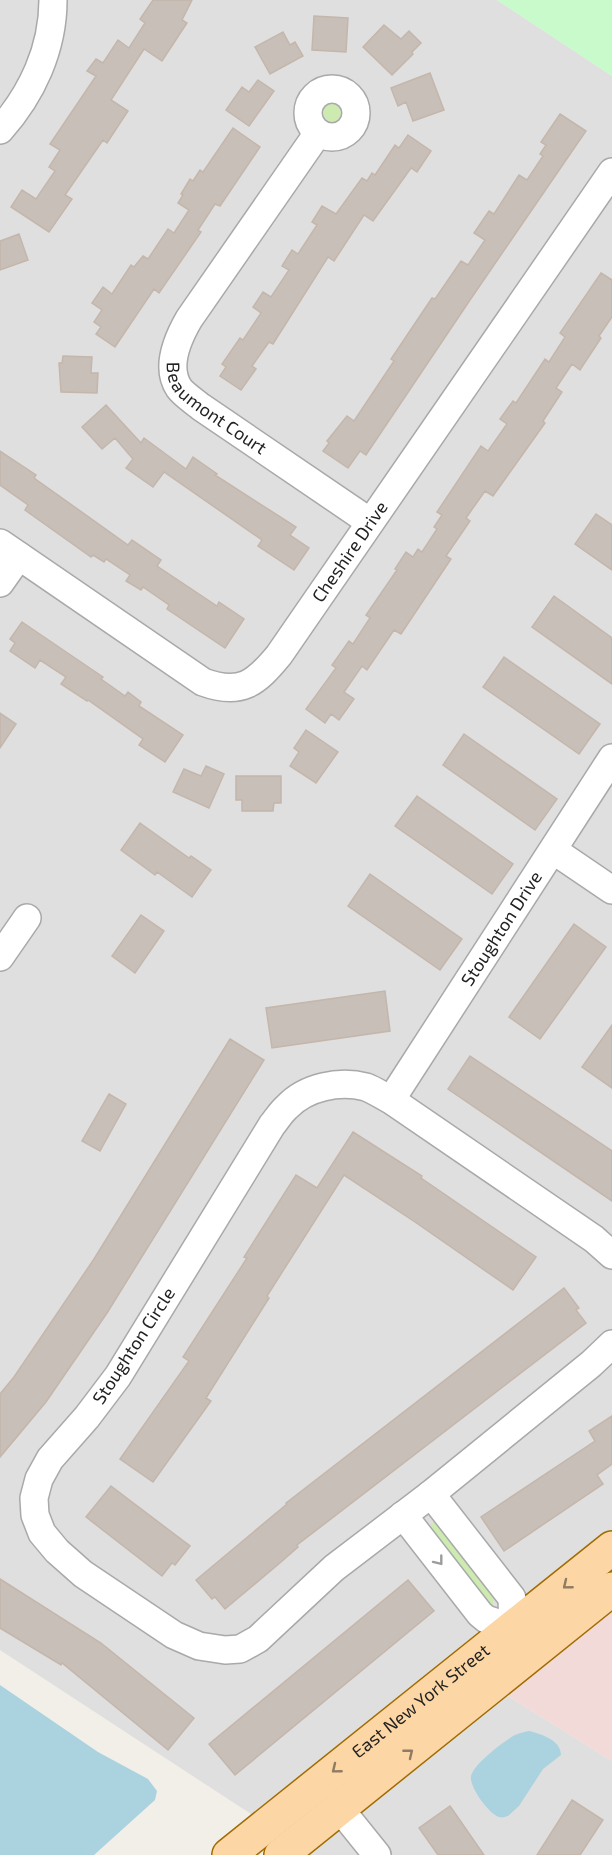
<svg xmlns="http://www.w3.org/2000/svg" width="612" height="1855" font-family="'Exo 2',sans-serif">
<style>
.residential{fill:#e0dfdf}
.commercial{fill:#f2dad9}
.grass{fill:#cdebb0}
.park{fill:#c8facc}
.water{fill:#aad3df}
.building{fill:#c7bfb8;stroke:#c4b6ab;stroke-width:1.5}
.lines{fill:none;stroke-linecap:round;stroke-linejoin:round}
.minor-casing{stroke:#a9a9a9;stroke-width:30}
.major-casing{stroke:#a06b00;stroke-width:36}
.minor{stroke:#fff;stroke-width:27}
.major{stroke:#fcd6a4;stroke-width:33}
.oneway{stroke:#9c9c9c}
.oneway2{stroke:#8f7c63}
.labels{text-anchor:middle;stroke-width:4.5;stroke-linejoin:round;paint-order:stroke}
.street-label{font-size:18px;fill:#222;stroke:#fff}
</style>
<rect width="100%" height="100%" fill="#f2efe9"/>
<path class="residential" d="M 0,0 L 497,0 L 612,76 L 612,1532 L 257,1818 L 0,1650 Z
M 503,1693 L 612,1761 L 612,1855 L 301,1855 Z"/>
<path class="commercial" d="M 612,1605 L 612,1761 L 503,1693 Z"/>
<path class="grass" d="M323 111a11 11 0 1 1 22 0a11 11 0 1 1-22 0Z
M 434,1522 L 439,1523 L 494,1595 L 493,1605 L 492,1606 L 430,1529 L 430,1526 Z"/>
<path class="park" d="M 497,0 L 612,0 L 612,76 Z"/>
<path class="water" d="M 0,1685 L 98,1752 L 148,1779 L 157,1791 L 155,1800 L 94,1855 L 0,1855 Z
M 529,1731 C 541,1734 561,1740 561,1755 L 543,1769 L 519,1806 L 508,1816 C 504,1817 503,1818 499,1817 C 489,1814 469,1787 471,1776 C 474,1764 504,1741 515,1735 C 519,1733 524,1732 529,1731 Z"/>
<path class="building" d="M 153,0 L 192,0 L 182,20 L 187,23 L 162,61 L 144,49 L 111,100 L 128,111 L 107,143 L 103,140 L 65,195 L 72,199 L 49,232 L 11,207 L 22,190 L 36,199 L 55,171 L 49,167 L 60,150 L 50,144 L 96,76 L 87,71 L 96,59 L 103,63 L 118,40 L 129,48 L 145,23 L 140,19 Z
M 314,16 L 348,18 L 346,52 L 312,50 Z
M 384,25 L 401,39 L 409,31 L 421,43 L 412,52 L 413,54 L 392,75 L 363,47 Z
M 283,32 L 290,45 L 295,42 L 303,56 L 270,74 L 255,47 Z
M 430,73 L 444,110 L 413,121 L 406,102 L 398,106 L 391,88 Z
M 258,80 L 274,91 L 249,126 L 226,110 L 242,87 L 249,92 Z
M 560,114 L 586,131 L 470,300 L 366,455 L 360,451 L 348,468 L 323,451 L 329,443 L 327,441 L 347,416 L 354,421 L 394,361 L 391,359 L 432,298 L 435,299 L 461,261 L 468,265 L 485,240 L 474,233 L 489,211 L 494,214 L 519,175 L 527,180 L 543,156 L 540,154 L 546,145 L 541,142 Z
M 233,128 L 260,147 L 220,206 L 215,204 L 198,230 L 201,232 L 159,293 L 154,289 L 115,347 L 96,334 L 101,327 L 94,322 L 102,310 L 92,303 L 103,287 L 112,294 L 131,265 L 134,267 L 143,256 L 148,259 L 168,229 L 174,233 L 189,210 L 178,203 L 183,195 L 181,194 L 190,179 L 193,181 L 200,170 L 203,172 Z
M 408,135 L 431,151 L 417,172 L 411,168 L 373,221 L 364,215 L 334,261 L 328,257 L 273,344 L 269,342 L 252,366 L 256,369 L 241,390 L 220,376 L 226,367 L 222,364 L 240,338 L 243,340 L 261,313 L 253,307 L 263,292 L 271,297 L 289,270 L 282,266 L 292,250 L 298,254 L 317,225 L 312,222 L 322,206 L 336,214 L 362,178 L 367,181 L 372,173 L 375,175 L 395,145 L 399,148 Z
M 19,234 L 28,260 L 0,270 L 0,241 Z
M 601,273 L 612,280 L 612,317 L 599,336 L 601,338 L 580,370 L 572,364 L 556,388 L 562,392 L 543,421 L 545,423 L 493,496 L 485,491 L 466,518 L 470,521 L 446,556 L 451,559 L 401,634 L 394,630 L 367,670 L 362,666 L 344,692 L 354,699 L 339,720 L 331,714 L 325,723 L 306,709 L 336,668 L 332,665 L 349,641 L 353,644 L 370,618 L 366,615 L 397,570 L 395,569 L 406,552 L 413,557 L 418,549 L 422,552 L 437,529 L 434,527 L 442,515 L 437,512 L 481,446 L 488,451 L 507,424 L 500,419 L 513,401 L 516,403 L 545,359 L 549,362 L 565,337 L 560,333 Z
M 63,356 L 92,357 L 91,373 L 98,373 L 97,393 L 61,392 L 59,363 L 62,363 Z
M 106,405 L 141,443 L 144,438 L 186,469 L 193,457 L 217,474 L 215,475 L 296,527 L 290,535 L 309,548 L 294,570 L 258,546 L 262,540 L 164,472 L 153,487 L 126,468 L 133,459 L 115,438 L 102,449 L 82,427 Z
M 0,451 L 36,475 L 34,478 L 128,545 L 132,540 L 161,560 L 157,566 L 217,606 L 219,602 L 244,619 L 225,648 L 167,609 L 169,605 L 143,587 L 141,590 L 126,581 L 130,575 L 106,559 L 104,562 L 93,555 L 91,557 L 25,510 L 28,505 L 0,485 Z
M 596,514 L 612,525 L 612,570 L 575,544 Z
M 554,596 L 612,638 L 612,684 L 532,627 Z
M 22,622 L 103,677 L 101,679 L 125,696 L 128,692 L 141,702 L 139,706 L 183,735 L 165,762 L 139,745 L 143,739 L 88,700 L 87,701 L 61,684 L 66,677 L 40,660 L 35,668 L 10,651 L 15,643 L 10,639 Z
M 504,657 L 600,724 L 579,754 L 483,687 Z
M 0,713 L 16,724 L 0,748 Z
M 306,730 L 338,752 L 316,783 L 290,766 L 299,752 L 294,748 Z
M 464,734 L 557,799 L 535,830 L 443,765 Z
M 206,766 L 224,774 L 209,808 L 173,792 L 184,769 L 201,776 Z
M 236,776 L 281,776 L 281,803 L 274,803 L 273,811 L 242,811 L 242,800 L 236,800 Z
M 417,796 L 513,864 L 492,894 L 395,826 Z
M 140,823 L 189,858 L 191,856 L 211,870 L 192,897 L 157,872 L 155,875 L 121,850 Z
M 370,874 L 462,939 L 440,970 L 348,906 Z
M 141,915 L 164,931 L 135,973 L 112,956 Z
M 574,924 L 606,947 L 540,1039 L 509,1017 Z
M 385,991 L 390,1031 L 272,1048 L 266,1008 Z
M 612,1025 L 612,1088 L 582,1067 Z
M 230,1039 L 264,1060 L 107,1313 L 46,1402 L 0,1457 L 0,1394 L 14,1377 L 94,1259 Z
M 470,1056 L 612,1151 L 612,1201 L 448,1089 Z
M 109,1094 L 126,1104 L 100,1151 L 82,1141 Z
M 353,1132 L 422,1176 L 421,1178 L 536,1257 L 513,1290 L 415,1222 L 344,1175 L 267,1296 L 269,1298 L 206,1398 L 211,1401 L 153,1482 L 120,1459 L 189,1361 L 183,1357 L 247,1258 L 244,1257 L 296,1175 L 317,1188 Z
M 564,1288 L 579,1308 L 576,1310 L 586,1323 L 297,1545 L 298,1547 L 281,1562 L 225,1609 L 215,1597 L 212,1599 L 196,1580 L 287,1504 L 286,1503 Z
M 612,1416 L 612,1464 L 597,1475 L 603,1484 L 504,1551 L 481,1517 L 595,1441 L 589,1431 Z
M 111,1486 L 190,1546 L 175,1565 L 172,1563 L 162,1576 L 86,1517 Z
M 0,1579 L 101,1643 L 194,1718 L 168,1750 L 62,1663 L 61,1665 L 0,1628 Z
M 408,1580 L 434,1611 L 235,1775 L 209,1744 Z
M 572,1800 L 603,1820 L 580,1855 L 537,1855 Z
M 450,1806 L 484,1855 L 438,1855 L 419,1828 Z"/>
<g class="lines">
<defs>
<g id="minor">
<circle cx="332" cy="113" r="24"/>
<path d="M 0,130 C 32,94 53,49 53,0"/>
<path id="s1" d="M 318,133 L 189,319 C 178,338 165,367 179,388 C 184,395 194,401 201,407 L 370,522"/>
<path id="s2" d="M 0,543 L 203,682 C 241,696 256,683 279,655 L 612,172"/>
<path d="M 0,583 L 19,556"/>
<path d="M 553,850 L 612,890"/>
<path d="M 0,957 L 27,918"/>
<path id="s3" d="M 391,1100 L 612,758"/>
<path d="M 612,1255 L 594,1239 L 391,1100 C 383,1096 374,1090 366,1087 C 339,1080 306,1087 287,1107 C 281,1112 277,1119 272,1125 L 118,1376 L 87,1417 L 50,1459 L 39,1479 L 34,1498 L 35,1515 L 42,1533 L 57,1551 L 83,1574 L 174,1635 L 199,1646 L 225,1650 L 240,1649 L 258,1639 L 334,1568 L 431,1494 L 591,1364 L 612,1344"/>
<path d="M 431,1494 L 512,1598 L 513,1628"/>
<path d="M 403,1515 L 480,1614 L 486,1619 L 513,1628 L 524,1641"/>
<path d="M 340,1809 L 377,1855"/>
</g>
<g id="major">
<path id="s4" d="M 229,1855 L 612,1548"/>
<path d="M 281,1855 L 612,1589"/>
</g>
</defs>
<use href="#minor" class="minor-casing"/>
<use href="#major" class="major-casing"/>
<use href="#minor" class="minor"/>
<use href="#major" class="major"/>
</g>
<defs><path id="oneway-chevron" d="M-2-3.5L2.5 0L-2 3.5" fill="none" stroke-width="1.6" stroke-linecap="round" stroke-linejoin="round" transform="scale(1.5)"/></defs>
<use class="oneway" href="#oneway-chevron" transform="translate(439 1561) rotate(52)"/>
<g class="oneway2">
<use href="#oneway-chevron" transform="translate(567 1585) rotate(141)"/>
<use href="#oneway-chevron" transform="translate(409 1753) rotate(-39)"/>
<use href="#oneway-chevron" transform="translate(336 1769) rotate(141)"/>
</g>
<g class="labels">
<g class="street-label">
<text dy="6" stroke="none"><textPath href="#s1" startOffset="339">Beaumont Court</textPath></text>
<text dy="6" stroke="none"><textPath href="#s2" startOffset="460">Cheshire Drive</textPath></text>
<text dy="6" stroke="none"><textPath href="#s3" startOffset="204">Stoughton Drive</textPath></text>
<text transform="translate(134 1346) rotate(-57)" y="6">Stoughton Circle</text>
<text dy="6" stroke="none"><textPath href="#s4" startOffset="246">East New York Street</textPath></text>
</g>
</g>
</svg>
